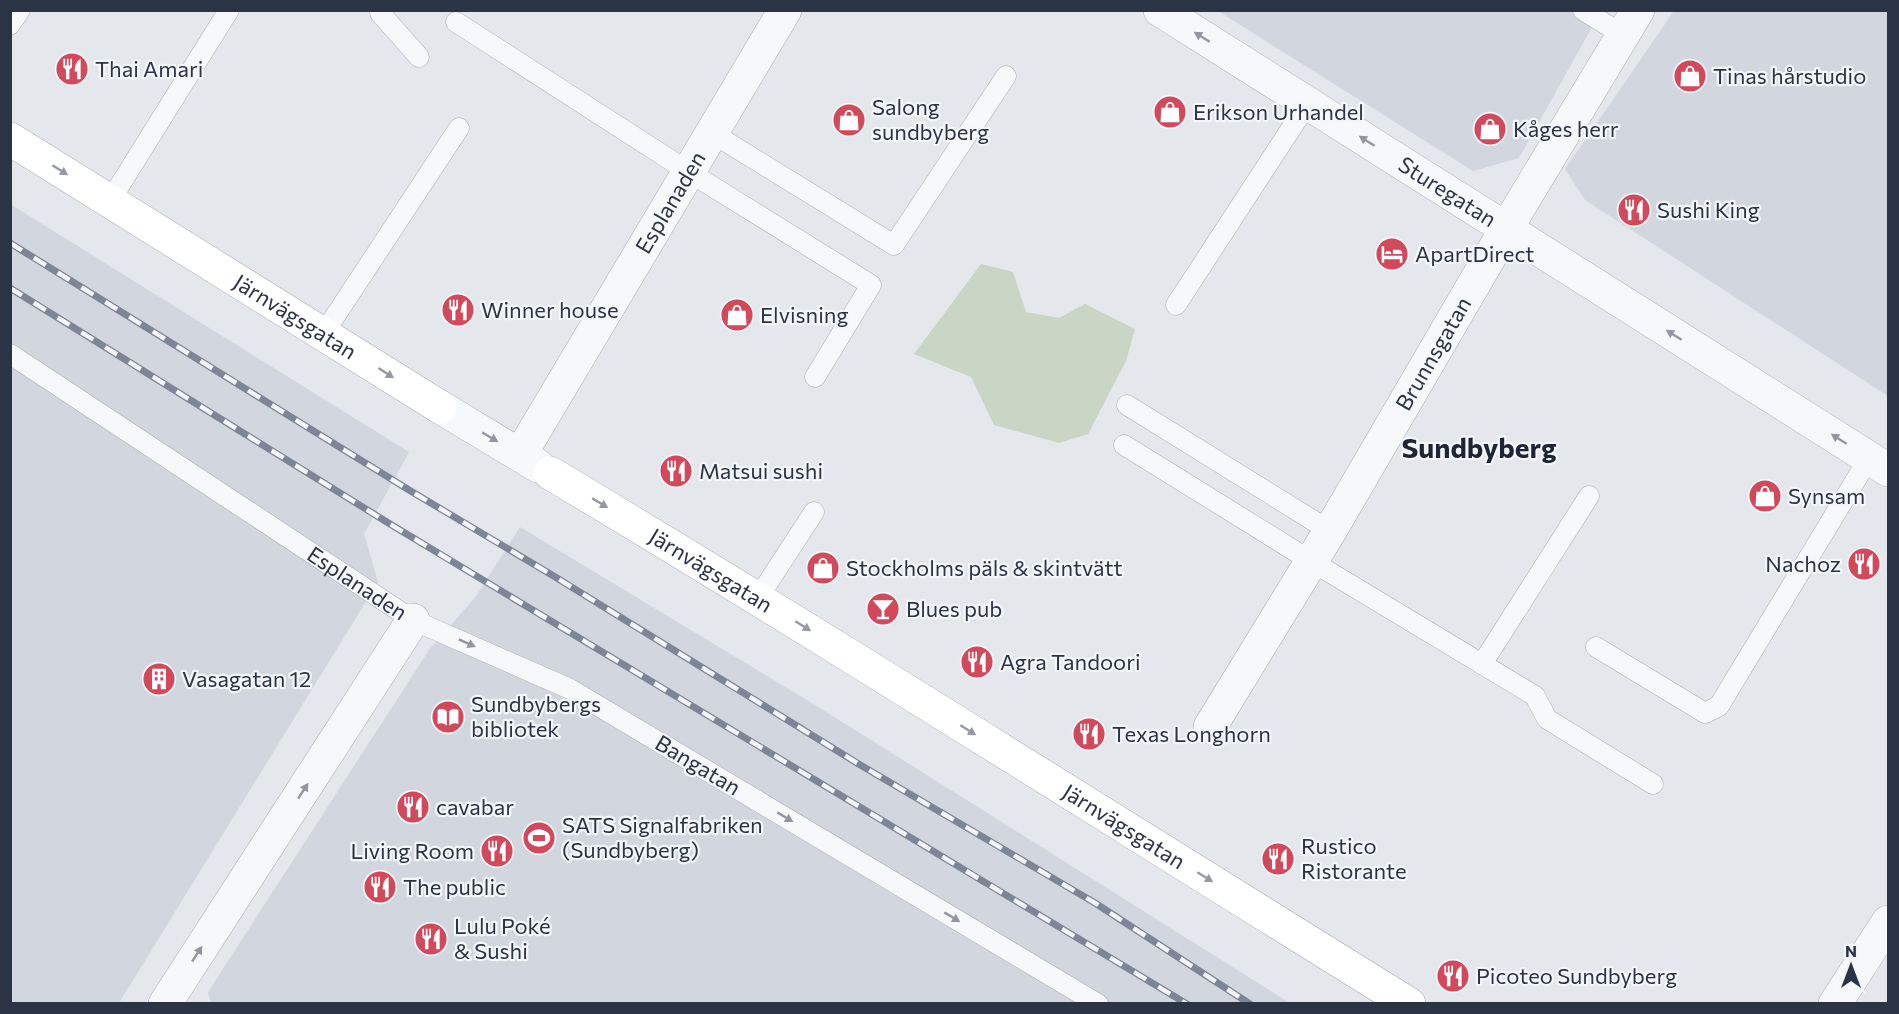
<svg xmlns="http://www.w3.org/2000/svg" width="1899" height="1014" font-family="Commissioner,sans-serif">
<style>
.built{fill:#d2d6de}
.green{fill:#c9d6c5}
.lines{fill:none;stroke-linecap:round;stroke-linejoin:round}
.lane-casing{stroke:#a9aeb7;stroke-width:21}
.street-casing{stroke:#a9aeb7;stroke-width:34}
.secondary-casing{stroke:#a9aeb7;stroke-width:34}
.lane{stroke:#f7f8fa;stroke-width:20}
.street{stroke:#f7f8fa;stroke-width:33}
.secondary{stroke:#fff;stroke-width:33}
.rail-casing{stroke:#7d8696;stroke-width:7}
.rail{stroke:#f4f6f9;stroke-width:4.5;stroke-dasharray:14;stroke-linecap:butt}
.oneway{fill:#9196a0}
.oneway2{fill:#959aa2}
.labels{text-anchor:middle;stroke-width:4.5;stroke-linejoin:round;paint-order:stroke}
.poi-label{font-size:22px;fill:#2b3445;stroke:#f4f6f9;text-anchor:start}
.street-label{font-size:22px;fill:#2b3445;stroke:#f4f6f9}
.district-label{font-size:28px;font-weight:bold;fill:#1d2536;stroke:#f4f6f9}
</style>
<rect width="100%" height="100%" fill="#e4e7ec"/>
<path class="built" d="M 1218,11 L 1601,11 L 1519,158 L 1473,171 Z
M 1674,11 L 1888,11 L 1888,396 L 1585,200 L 1565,169 Z
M 10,204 L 409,452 L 364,534 L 378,582 L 119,1003 L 11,1003 Z
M 520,527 L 820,708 L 1290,1003 L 211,1004 L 208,992 L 429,650 L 477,595 Z"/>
<path class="green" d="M 981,264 L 1013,272 L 1026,312 L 1059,318 L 1085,304 L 1135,329 L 1126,361 L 1088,434 L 1059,443 L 994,425 L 971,377 L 914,354 Z"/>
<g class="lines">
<defs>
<g id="lane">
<path d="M 1583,10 L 1623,35"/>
<path d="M 380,13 L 419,57"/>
<path d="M 456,22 L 689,172 L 871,285 L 815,377"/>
<path d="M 10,25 L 20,10"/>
<path d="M 712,133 L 894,245 L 1006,76"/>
<path d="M 110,201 L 229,10"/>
<path d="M 1176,305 L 1307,104"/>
<path d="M 324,333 L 459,128"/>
<path id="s1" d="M 10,354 L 413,620 L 570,689 L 1098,1004"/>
<path d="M 1127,405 L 1330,531"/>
<path d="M 1124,445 L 1311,561 L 1535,696 L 1547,719 L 1653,784"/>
<path d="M 758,598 L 814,512"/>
<path d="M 1596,647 L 1705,713 L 1719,706 L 1869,458"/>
<path d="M 1482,664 L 1589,496"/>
</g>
<g id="street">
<path id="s2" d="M 1160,10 L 1888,470"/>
<path d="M 440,407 L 538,466"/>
<path id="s3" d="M 520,455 L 785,10"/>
<path id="s4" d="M 1210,727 L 1330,531 L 1506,229 L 1638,10"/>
<path d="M 165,1004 L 413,620"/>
<path d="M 1835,1004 L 1888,922"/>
</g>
<g id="secondary">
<path id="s5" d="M 10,139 L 440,407"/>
<path id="s6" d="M 550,473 C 839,646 1123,827 1409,1004"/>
</g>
</defs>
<use href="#lane" class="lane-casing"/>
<use href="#street" class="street-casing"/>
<use href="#secondary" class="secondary-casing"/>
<use href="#lane" class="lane"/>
<use href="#street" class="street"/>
<use href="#secondary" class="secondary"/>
<defs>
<path id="rail" d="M 10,243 L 409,490 L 552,575 L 857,763 L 1095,903 L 1250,1004
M 10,288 L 390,524 L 1187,1004"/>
</defs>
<use href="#rail" class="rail-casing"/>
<use href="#rail" class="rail"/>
</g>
<defs><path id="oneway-solid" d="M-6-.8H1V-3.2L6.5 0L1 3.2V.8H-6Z" transform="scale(1.5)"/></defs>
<g class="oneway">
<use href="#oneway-solid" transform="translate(1202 37) rotate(-148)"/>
<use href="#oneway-solid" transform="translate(1367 141) rotate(-148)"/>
<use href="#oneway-solid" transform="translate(1674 335) rotate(-148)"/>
<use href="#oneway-solid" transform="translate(490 437) rotate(30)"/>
<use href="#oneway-solid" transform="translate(1839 439) rotate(-148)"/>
<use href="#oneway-solid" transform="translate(467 643) rotate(24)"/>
<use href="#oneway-solid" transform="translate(303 791) rotate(-57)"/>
<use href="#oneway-solid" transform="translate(785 817) rotate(31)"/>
<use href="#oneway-solid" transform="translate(952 917) rotate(31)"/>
<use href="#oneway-solid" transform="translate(197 954) rotate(-57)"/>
</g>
<g class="oneway2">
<use href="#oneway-solid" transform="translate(60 170) rotate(32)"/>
<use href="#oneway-solid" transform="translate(386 373) rotate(33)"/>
<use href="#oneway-solid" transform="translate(600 503) rotate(31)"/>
<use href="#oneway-solid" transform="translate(803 626) rotate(32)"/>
<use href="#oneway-solid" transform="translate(968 730) rotate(32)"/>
<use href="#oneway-solid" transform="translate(1205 877) rotate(32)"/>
</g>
<defs>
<symbol id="restaurant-disc" viewBox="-11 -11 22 22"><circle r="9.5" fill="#d1495b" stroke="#f4f6f9"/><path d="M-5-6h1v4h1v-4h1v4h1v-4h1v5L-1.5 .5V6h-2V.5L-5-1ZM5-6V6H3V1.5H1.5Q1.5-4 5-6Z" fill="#fff"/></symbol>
<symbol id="shop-disc" viewBox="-11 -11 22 22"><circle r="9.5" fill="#d1495b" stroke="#f4f6f9"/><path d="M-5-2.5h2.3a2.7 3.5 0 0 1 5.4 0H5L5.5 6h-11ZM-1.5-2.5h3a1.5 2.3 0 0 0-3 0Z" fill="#fff"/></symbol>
<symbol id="hotel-disc" viewBox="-11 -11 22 22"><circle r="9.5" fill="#d1495b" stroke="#f4f6f9"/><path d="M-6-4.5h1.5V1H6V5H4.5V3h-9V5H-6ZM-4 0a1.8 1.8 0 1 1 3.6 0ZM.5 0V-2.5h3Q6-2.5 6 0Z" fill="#fff"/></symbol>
<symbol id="bar-disc" viewBox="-11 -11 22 22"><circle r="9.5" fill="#d1495b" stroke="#f4f6f9"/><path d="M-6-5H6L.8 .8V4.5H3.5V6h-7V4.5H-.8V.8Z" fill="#fff"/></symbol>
<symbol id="building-disc" viewBox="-11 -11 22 22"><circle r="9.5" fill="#d1495b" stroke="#f4f6f9"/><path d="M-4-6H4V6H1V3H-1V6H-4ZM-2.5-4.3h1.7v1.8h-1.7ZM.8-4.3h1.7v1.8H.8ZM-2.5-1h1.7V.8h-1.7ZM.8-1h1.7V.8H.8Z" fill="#fff"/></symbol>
<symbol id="library-disc" viewBox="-11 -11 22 22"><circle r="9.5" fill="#d1495b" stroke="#f4f6f9"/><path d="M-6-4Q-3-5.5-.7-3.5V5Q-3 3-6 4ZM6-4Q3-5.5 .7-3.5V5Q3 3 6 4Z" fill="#fff"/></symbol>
<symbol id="stadium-disc" viewBox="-11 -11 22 22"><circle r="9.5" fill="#d1495b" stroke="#f4f6f9"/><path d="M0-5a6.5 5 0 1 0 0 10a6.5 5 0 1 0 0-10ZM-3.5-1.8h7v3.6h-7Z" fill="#fff"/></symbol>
</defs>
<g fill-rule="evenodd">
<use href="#restaurant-disc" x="53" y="50" width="38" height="38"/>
<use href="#shop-disc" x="1671" y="57" width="38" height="38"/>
<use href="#shop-disc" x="1151" y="93" width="38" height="38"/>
<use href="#shop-disc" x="830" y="101" width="38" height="38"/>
<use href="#shop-disc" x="1471" y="110" width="38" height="38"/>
<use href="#restaurant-disc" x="1615" y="191" width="38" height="38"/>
<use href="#hotel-disc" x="1373" y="235" width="38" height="38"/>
<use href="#restaurant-disc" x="439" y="291" width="38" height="38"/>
<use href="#shop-disc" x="718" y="296" width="38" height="38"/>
<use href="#restaurant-disc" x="657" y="452" width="38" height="38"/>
<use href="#shop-disc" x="1746" y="477" width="38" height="38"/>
<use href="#restaurant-disc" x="1845" y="545" width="38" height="38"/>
<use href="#shop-disc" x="804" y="549" width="38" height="38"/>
<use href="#bar-disc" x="864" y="590" width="38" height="38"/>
<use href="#restaurant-disc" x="958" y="643" width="38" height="38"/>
<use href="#building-disc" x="140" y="660" width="38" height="38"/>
<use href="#library-disc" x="429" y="698" width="38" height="38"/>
<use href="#restaurant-disc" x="1070" y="715" width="38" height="38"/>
<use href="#restaurant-disc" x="394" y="788" width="38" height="38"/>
<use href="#stadium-disc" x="520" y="819" width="38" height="38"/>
<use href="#restaurant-disc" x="478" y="832" width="38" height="38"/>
<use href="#restaurant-disc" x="1259" y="840" width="38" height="38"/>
<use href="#restaurant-disc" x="361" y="868" width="38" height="38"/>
<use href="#restaurant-disc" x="412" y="920" width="38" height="38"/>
<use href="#restaurant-disc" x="1434" y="957" width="38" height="38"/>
</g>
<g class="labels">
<g class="poi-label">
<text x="95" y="77">Thai Amari</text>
<text x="1713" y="84">Tinas hårstudio</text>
<text x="872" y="115">Salong<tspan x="872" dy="25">sundbyberg</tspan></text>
<text x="1193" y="120">Erikson Urhandel</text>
<text x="1513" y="137">Kåges herr</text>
<text x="1657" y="218">Sushi King</text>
<text x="1415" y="262">ApartDirect</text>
<text x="481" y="318">Winner house</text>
<text x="760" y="323">Elvisning</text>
<text x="699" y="479">Matsui sushi</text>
<text x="1788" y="504">Synsam</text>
<text x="1841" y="572" text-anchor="end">Nachoz</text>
<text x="846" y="576">Stockholms päls &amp; skintvätt</text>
<text x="906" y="617">Blues pub</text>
<text x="1000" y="670">Agra Tandoori</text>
<text x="182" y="687">Vasagatan 12</text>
<text x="471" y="712">Sundbybergs<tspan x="471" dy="25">bibliotek</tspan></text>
<text x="1112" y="742">Texas Longhorn</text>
<text x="436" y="815">cavabar</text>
<text x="562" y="833">SATS Signalfabriken<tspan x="562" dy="25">(Sundbyberg)</tspan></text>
<text x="1301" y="854">Rustico<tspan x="1301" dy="25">Ristorante</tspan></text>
<text x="474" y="859" text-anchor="end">Living Room</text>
<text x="403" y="895">The public</text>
<text x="454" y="934">Lulu Poké<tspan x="454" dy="25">&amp; Sushi</tspan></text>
<text x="1476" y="984">Picoteo Sundbyberg</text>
</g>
<g class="street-label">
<text dy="8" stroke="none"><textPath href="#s2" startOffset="340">Sturegatan</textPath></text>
<text dy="8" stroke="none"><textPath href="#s3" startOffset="294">Esplanaden</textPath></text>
<text dy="8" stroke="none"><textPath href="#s5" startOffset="336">Järnvägsgatan</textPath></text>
<text dy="8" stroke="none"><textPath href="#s4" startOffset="435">Brunnsgatan</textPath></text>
<text dy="8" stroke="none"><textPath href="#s6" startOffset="188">Järnvägsgatan</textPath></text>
<text dy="8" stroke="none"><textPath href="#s1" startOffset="416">Esplanaden</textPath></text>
<text transform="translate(698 765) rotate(31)" y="8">Bangatan</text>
<text dy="8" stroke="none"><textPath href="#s6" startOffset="674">Järnvägsgatan</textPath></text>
</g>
<g class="district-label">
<text x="1479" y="458">Sundbyberg</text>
</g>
</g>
<rect width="1899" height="1014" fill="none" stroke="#2b3445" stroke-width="24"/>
<g transform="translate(1851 966)" stroke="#f4f6f9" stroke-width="4.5" paint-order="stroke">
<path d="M0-4.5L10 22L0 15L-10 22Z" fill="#2b3445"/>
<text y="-9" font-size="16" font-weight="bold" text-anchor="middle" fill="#2b3445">N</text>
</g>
</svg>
